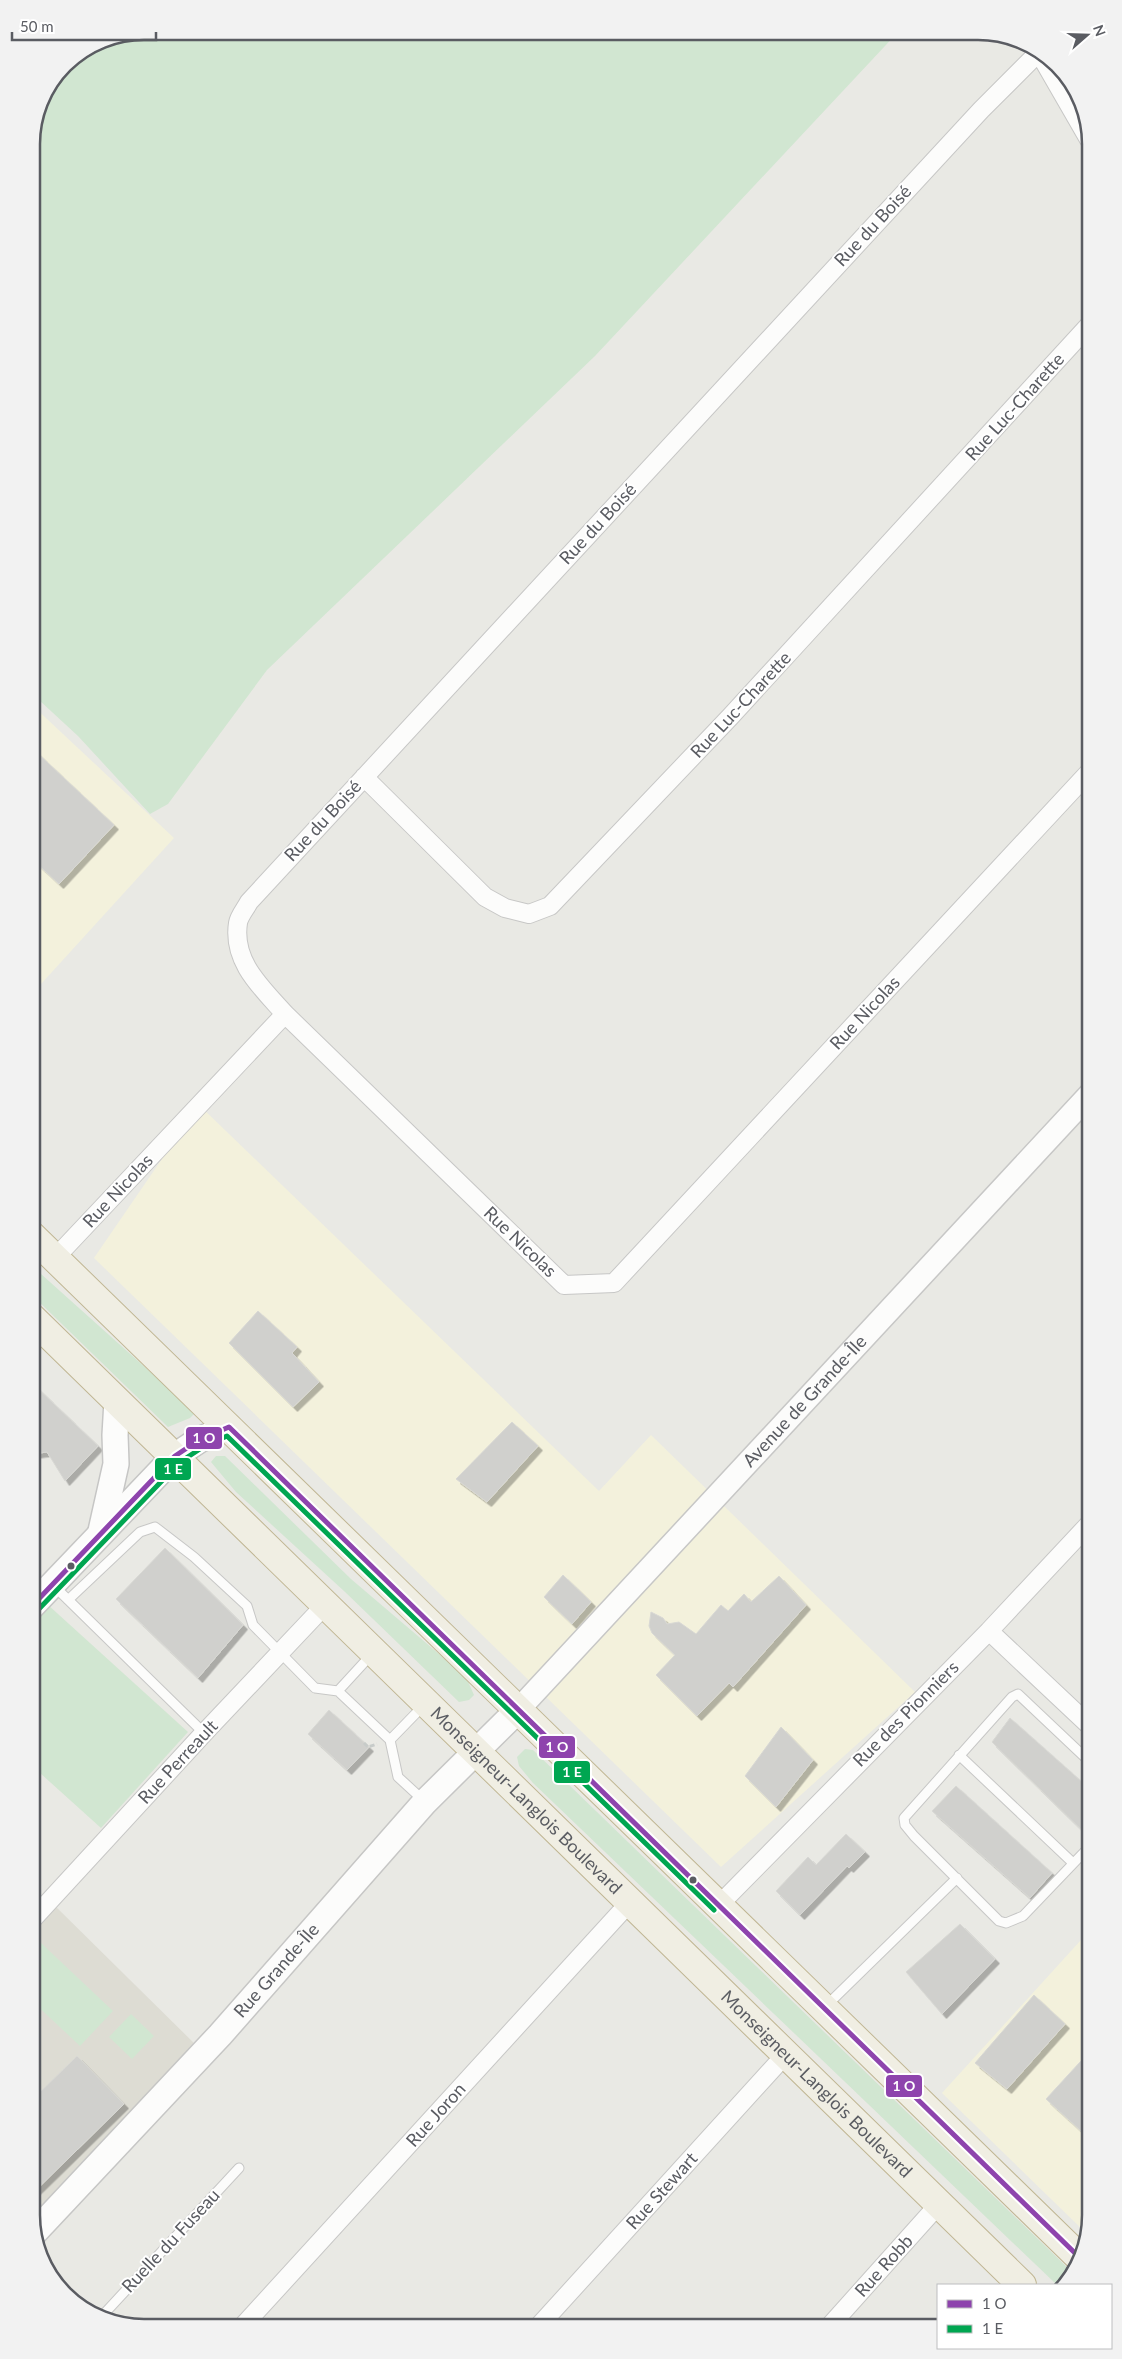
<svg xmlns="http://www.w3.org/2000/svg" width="1122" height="2359" font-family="Lato,sans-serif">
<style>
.commercial{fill:#f3f1dc}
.education{fill:#dddcd3}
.green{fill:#d1e6d1}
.building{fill:#d0d0cd;stroke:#d8d8d4;filter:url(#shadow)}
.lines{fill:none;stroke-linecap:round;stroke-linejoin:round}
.service-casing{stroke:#c7c7c6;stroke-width:11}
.minor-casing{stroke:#c7c7c6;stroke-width:20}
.tertiary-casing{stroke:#c7c7c6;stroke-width:25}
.secondary-casing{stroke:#c6c6c5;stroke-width:28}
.trunk-casing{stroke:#c0b693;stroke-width:30}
.path{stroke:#c7cbc9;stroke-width:3;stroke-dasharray:5 2.5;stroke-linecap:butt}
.service{stroke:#fcfcfb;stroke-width:9}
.minor{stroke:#fcfcfb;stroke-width:18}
.tertiary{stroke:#fcfcfb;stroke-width:22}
.secondary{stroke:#fcfcfb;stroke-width:25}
.trunk{stroke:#f0eee3;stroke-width:28}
.bus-1-casing{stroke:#fff;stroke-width:9}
.bus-2-casing{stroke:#fff;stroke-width:9}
.bus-1{stroke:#8e44ad;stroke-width:5}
.bus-2{stroke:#00a651;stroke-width:5}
.bus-dot{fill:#5a5c62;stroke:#fff;stroke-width:2}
.labels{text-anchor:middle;stroke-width:4;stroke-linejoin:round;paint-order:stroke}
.street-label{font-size:18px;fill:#5a5c62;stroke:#fff}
.rim{fill:none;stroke:#5a5c62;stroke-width:2.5}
.line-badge{stroke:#fff;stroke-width:2}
.badge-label{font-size:14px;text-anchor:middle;font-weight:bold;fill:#fff}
</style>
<defs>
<filter id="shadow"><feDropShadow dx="4.5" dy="4.5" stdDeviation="0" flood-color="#0004"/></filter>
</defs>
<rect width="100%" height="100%" fill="#e9e9e4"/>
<path class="commercial" d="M 31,704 L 174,838 L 31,995 Z
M 199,1105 L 599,1491 L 651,1435 L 915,1692 L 721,1867 L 94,1258 Z
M 1091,1929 L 1091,2215 L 1085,2232 L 942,2093 Z"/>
<path class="education" d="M 50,1901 L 204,2053 L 35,2232 L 31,2215 L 31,1921 Z"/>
<path class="green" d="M 144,31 L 899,31 L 595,356 L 267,670 L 168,804 L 150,814 L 78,736 L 39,700 L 31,669 L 31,137 L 40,101 L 65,64 L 101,40 Z
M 31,1265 L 186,1404 L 194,1414 L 190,1418 L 168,1427 L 31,1294 Z
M 216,1456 L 225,1456 L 351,1579 L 466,1677 L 474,1695 L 469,1700 L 459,1702 L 344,1591 L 236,1492 L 211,1462 Z
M 47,1604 L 188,1732 L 101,1828 L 40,1773 L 31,1782 L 31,1622 Z
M 525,1749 L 533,1750 L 1073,2273 C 1071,2280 1064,2285 1057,2285 L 533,1783 L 519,1766 L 517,1757 Z
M 41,1943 L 113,2011 L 80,2046 L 31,2000 L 31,1953 Z
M 131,2014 L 154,2036 L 132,2059 L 109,2037 Z"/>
<path class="building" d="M 31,747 L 114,825 L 59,884 L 31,858 Z
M 258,1311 L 297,1347 L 292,1353 L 319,1382 L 293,1407 L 229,1343 Z
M 31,1382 L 98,1446 L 65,1481 L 47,1452 L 31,1454 Z
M 512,1422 L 538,1446 L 487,1502 L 456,1479 Z
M 165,1548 L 243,1625 L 198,1678 L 116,1599 Z
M 563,1575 L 591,1602 L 572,1624 L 544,1597 Z
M 779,1576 L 806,1605 L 733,1687 L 729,1683 L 697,1716 L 656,1675 L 675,1655 L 652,1633 L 649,1626 L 651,1612 L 663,1618 L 667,1624 L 679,1622 L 696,1634 L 721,1605 L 728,1611 L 744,1594 L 751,1602 Z
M 329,1710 L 369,1747 L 347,1770 L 308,1734 Z
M 1010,1718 L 1091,1790 L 1091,1839 L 992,1742 Z
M 781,1727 L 813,1760 L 776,1807 L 745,1776 Z
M 956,1786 L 1052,1873 L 1030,1898 L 932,1811 Z
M 846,1834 L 865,1852 L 849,1868 L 847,1866 L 800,1915 L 776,1891 L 808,1857 L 816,1865 Z
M 960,1924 L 995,1959 L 942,2014 L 906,1972 Z
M 1034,1995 L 1065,2024 L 1007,2089 L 975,2063 Z
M 1091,2050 L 1091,2140 L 1046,2099 Z
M 77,2056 L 124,2104 L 31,2195 L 31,2101 Z"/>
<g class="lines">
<defs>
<path id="service" d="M 53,1585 L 204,1733
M 68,1600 L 140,1532 L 155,1527 L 194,1557 L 247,1606 L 253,1625 L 315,1688 L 338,1691
M 371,1655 L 338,1691 L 390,1740 L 424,1705
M 390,1740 L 398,1777 L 423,1800
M 959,1755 L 1073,1863
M 1091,1845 L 1023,1916 L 1006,1923 L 999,1921 L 914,1836 L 905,1825 L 904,1818 L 1012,1697 L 1018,1694 L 1091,1763
M 825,2007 L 957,1878
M 103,2315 L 239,2168"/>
<path id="minor" d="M 1038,51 L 1091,143
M 364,777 L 485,897 L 505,908 L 529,914 L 550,906 L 730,717 L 1091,323
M 285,1014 C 262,988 232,962 238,923 C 239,916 246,908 249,902 L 981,110 L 1039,52
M 55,1258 L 285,1014 L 564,1285 L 614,1283 L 1091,770
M 989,1631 L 1091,1727
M 719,1905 L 989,1631 L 1091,1522
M 31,1921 L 204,1733 L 326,1604
M 241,2328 L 630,1902
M 537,2328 L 786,2054
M 828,2328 L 939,2204"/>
<g id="tertiary">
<path id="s1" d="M 519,1709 L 1091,1093"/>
</g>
<g id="secondary">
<path d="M 101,1531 L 116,1464 L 115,1435 L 117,1401"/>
<path d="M 31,1607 L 175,1456 L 199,1440 L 229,1427"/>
<path id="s2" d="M 35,2232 L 220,2035 L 425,1802 L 519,1709"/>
</g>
<g id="trunk">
<path d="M 31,1235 L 1078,2256"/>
<path id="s3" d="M 31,1317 L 1022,2285"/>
</g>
</defs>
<use href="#service" class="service-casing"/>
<use href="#minor" class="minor-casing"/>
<use href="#tertiary" class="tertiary-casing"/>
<use href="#secondary" class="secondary-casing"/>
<use href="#trunk" class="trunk-casing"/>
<path class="path" d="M 364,1743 L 368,1747 L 377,1744"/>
<use href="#service" class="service"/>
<use href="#minor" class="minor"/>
<use href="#tertiary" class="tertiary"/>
<use href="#secondary" class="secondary"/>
<use href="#trunk" class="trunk"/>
<defs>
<path id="bus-1" d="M 31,1607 L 175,1456 L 199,1440 L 229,1427 L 1078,2256"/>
<path id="bus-2" d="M 36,1612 L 180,1462 L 203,1447 L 227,1436 L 714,1910"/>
</defs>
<use href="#bus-1" class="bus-1-casing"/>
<use href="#bus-2" class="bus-2-casing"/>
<use href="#bus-1" class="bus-1"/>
<use href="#bus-2" class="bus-2"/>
</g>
<g class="bus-dot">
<circle cx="71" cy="1566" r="4.5"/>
<circle cx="693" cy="1880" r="4.5"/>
</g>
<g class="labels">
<g class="street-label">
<text transform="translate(873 226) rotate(-47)" y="6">Rue du Boisé</text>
<text transform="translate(1015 407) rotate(-48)" y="6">Rue Luc-Charette</text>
<text transform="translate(598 524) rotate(-47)" y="6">Rue du Boisé</text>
<text transform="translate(741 705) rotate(-47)" y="6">Rue Luc-Charette</text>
<text transform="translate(323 821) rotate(-47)" y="6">Rue du Boisé</text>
<text transform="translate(865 1013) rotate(-47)" y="6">Rue Nicolas</text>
<text transform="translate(118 1191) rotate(-47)" y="6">Rue Nicolas</text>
<text transform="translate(520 1242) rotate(44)" y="6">Rue Nicolas</text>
<text dy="6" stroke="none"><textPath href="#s1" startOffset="420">Avenue de Grande-Île</textPath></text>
<text transform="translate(906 1714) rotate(-45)" y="6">Rue des Pionniers</text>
<text transform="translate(178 1762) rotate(-47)" y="6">Rue Perreault</text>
<text dy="6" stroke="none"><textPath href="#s3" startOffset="692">Monseigneur-Langlois Boulevard</textPath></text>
<text dy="6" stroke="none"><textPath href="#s2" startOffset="356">Rue Grande-Île</textPath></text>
<text dy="6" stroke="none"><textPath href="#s3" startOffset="1098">Monseigneur-Langlois Boulevard</textPath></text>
<text transform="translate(436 2115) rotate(-48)" y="6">Rue Joron</text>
<text transform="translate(662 2191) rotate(-48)" y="6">Rue Stewart</text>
<text transform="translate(171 2241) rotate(-47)" y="6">Ruelle du Fuseau</text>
<text transform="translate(884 2266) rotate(-48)" y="6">Rue Robb</text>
</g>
</g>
<path d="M0 0H1122V2359H0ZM144 40H978A104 104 0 0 1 1082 144V2215A104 104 0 0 1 978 2319H144A104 104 0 0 1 40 2215V144A104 104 0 0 1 144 40Z" fill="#f2f2f2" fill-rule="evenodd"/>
<path class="rim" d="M144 40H978A104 104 0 0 1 1082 144V2215A104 104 0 0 1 978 2319H144A104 104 0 0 1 40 2215V144A104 104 0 0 1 144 40Z"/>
<g class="line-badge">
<rect x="185" y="1426" width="38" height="24" rx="5" fill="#8e44ad"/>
<rect x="154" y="1457" width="38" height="24" rx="5" fill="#00a651"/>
<rect x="538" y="1735" width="38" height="24" rx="5" fill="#8e44ad"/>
<rect x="553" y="1760" width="38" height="24" rx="5" fill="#00a651"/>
<rect x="885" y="2074" width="38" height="24" rx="5" fill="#8e44ad"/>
</g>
<g class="badge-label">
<text x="204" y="1443">1 O</text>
<text x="173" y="1474">1 E</text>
<text x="557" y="1752">1 O</text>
<text x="572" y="1777">1 E</text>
<text x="904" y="2091">1 O</text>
</g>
<rect x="937" y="2284" width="175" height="65" fill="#ffffff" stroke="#bdbec0"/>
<rect x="947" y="2300" width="25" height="8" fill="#8e44ad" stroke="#bdbec0"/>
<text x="982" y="2309" font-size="15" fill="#5a5c62">1 O</text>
<rect x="947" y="2325" width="25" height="8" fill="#00a651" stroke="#bdbec0"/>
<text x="982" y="2334" font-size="15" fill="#5a5c62">1 E</text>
<g transform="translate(1087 35) rotate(70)" stroke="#ffffff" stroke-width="4" paint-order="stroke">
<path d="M0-4L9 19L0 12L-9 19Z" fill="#5a5c62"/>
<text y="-8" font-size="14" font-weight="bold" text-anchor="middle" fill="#5a5c62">N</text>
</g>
<path d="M12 32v8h144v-8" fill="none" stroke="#5a5c62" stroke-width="2.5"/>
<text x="20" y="32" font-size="15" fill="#5a5c62" stroke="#ffffff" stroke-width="4" paint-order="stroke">50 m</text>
</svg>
